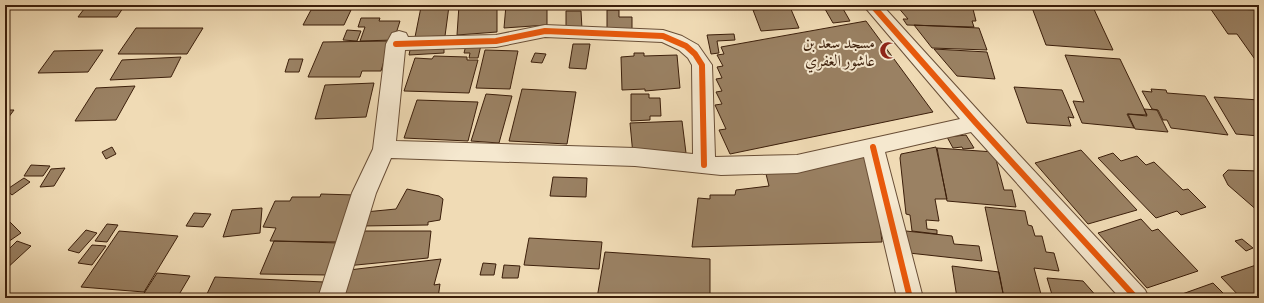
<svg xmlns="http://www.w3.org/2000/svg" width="1264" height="303" font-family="'EB Garamond',Amiri,serif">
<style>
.building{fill:#9a8163;stroke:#3c1f0b}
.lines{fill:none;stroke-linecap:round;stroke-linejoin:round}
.minor-casing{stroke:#694e36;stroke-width:2}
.minor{fill:#f5e8cf;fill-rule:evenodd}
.cycleway-casing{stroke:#f5e8cf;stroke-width:8}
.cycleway{stroke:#e8590c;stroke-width:6}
.labels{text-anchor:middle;stroke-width:4;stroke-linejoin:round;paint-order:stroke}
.poi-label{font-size:16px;fill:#3c1f0b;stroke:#f5e8cf;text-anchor:end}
</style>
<rect width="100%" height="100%" fill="#f0dbb5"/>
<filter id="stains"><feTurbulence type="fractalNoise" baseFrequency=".005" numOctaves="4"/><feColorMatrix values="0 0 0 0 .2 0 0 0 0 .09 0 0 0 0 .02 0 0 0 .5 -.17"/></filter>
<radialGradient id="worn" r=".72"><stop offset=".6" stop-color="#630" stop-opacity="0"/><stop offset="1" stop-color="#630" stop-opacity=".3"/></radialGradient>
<path class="building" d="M 87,5 L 125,5 L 117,17 L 78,17 Z
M 161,5 L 215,5 L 160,7 Z
M 459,5 L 497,5 L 497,32 L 457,35 Z
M 506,5 L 547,5 L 547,25 L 504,28 Z
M 896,5 L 972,5 L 976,21 L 972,21 L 974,27 L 907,25 L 903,19 L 908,19 Z
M 1031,5 L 1092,5 L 1113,50 L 1046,45 Z
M 449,6 L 445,36 L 415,37 L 421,7 Z
M 790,7 L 799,28 L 761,31 L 753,10 Z
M 842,7 L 850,21 L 833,23 L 825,9 Z
M 1210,8 L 1259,10 L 1259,65 L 1237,34 L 1228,34 Z
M 311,10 L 351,10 L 344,25 L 303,25 Z
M 607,10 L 619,10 L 619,17 L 632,17 L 632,30 L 607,31 Z
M 566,11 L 581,11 L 582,29 L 566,30 Z
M 361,18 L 380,18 L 379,21 L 400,21 L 394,40 L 360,41 L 365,27 L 358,27 Z
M 866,21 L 933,112 L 730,154 L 719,130 L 726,129 L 715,105 L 722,104 L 716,92 L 722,91 L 716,79 L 722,78 L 717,67 L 723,66 L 717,55 L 724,54 L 721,47 Z
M 914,25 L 979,28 L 987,50 L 932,48 Z
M 136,28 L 203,28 L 187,54 L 118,54 Z
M 347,30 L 361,31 L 357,41 L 343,40 Z
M 734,34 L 735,40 L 717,41 L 719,53 L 711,54 L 707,35 Z
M 390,41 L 381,71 L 362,71 L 360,77 L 308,77 L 323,42 Z
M 573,44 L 590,44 L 586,69 L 569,68 Z
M 466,45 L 481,45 L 478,58 L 469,58 L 470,53 L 464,53 Z
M 444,49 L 444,53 L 409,55 L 410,50 Z
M 934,49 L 987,52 L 995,79 L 957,76 Z
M 103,50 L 88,72 L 38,73 L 54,51 Z
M 485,50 L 518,51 L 510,89 L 476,88 Z
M 535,53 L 546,54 L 542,63 L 531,62 Z
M 634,53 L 644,53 L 644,56 L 677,55 L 680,88 L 645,91 L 645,89 L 622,90 L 621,57 L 634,56 Z
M 1065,55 L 1120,59 L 1147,115 L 1127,114 L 1134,128 L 1082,123 L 1073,101 L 1084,102 Z
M 434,56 L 467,57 L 467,60 L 478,60 L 469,93 L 404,91 L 415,58 L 432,59 Z
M 181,57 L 171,77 L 110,80 L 122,60 Z
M 289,59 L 303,59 L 299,72 L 285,72 Z
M 374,83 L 366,117 L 315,119 L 325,85 Z
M 135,86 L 116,120 L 75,121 L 96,88 Z
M 1014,87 L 1062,90 L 1074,118 L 1068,117 L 1071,126 L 1027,123 Z
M 522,89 L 576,92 L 567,144 L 509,141 Z
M 1151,89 L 1166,90 L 1167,93 L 1205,96 L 1228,135 L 1171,128 L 1167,120 L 1163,120 L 1158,110 L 1152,109 L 1142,91 L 1152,92 Z
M 486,94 L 512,96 L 499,143 L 471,141 Z
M 631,94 L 649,94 L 649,98 L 660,98 L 661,116 L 650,116 L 650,120 L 631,121 Z
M 1214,97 L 1259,100 L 1259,136 L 1236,134 Z
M 417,100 L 478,102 L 468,141 L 404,138 Z
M 1144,109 L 1157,110 L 1168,132 L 1135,129 L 1128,114 L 1147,116 Z
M 5,110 L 14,110 L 5,122 Z
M 682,121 L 686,153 L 633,155 L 630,123 Z
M 966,135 L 974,148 L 963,149 L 962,147 L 953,148 L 947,137 Z
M 112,147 L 116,154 L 106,159 L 102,152 Z
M 936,147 L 947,199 L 935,199 L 939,221 L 926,220 L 927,229 L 937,230 L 937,234 L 912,231 L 910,215 L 906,214 L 900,158 L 901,154 Z
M 937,148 L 994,152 L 1004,190 L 1012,190 L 1016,207 L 947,201 Z
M 1081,150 L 1137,210 L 1088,224 L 1035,163 Z
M 1113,153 L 1121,161 L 1137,156 L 1146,165 L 1154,162 L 1183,190 L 1188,189 L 1206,207 L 1181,215 L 1177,211 L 1156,218 L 1098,158 Z
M 864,154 L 873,164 L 882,242 L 692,247 L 698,198 L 710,199 L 710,195 L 735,195 L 736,190 L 769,186 L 766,174 Z
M 31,165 L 50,166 L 43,176 L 24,176 Z
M 65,168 L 54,186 L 40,187 L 51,169 Z
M 1228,170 L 1259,171 L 1259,212 L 1228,185 L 1223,175 Z
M 553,177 L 587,178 L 586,197 L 550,196 Z
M 24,178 L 30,182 L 12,195 L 6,190 Z
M 407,189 L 439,196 L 443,199 L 440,220 L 428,222 L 428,225 L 362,226 L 365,212 L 396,209 Z
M 321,194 L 355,195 L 339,242 L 270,241 L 276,228 L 263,227 L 275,201 L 290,201 L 292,197 L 320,197 Z
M 985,207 L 1025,211 L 1028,225 L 1032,226 L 1035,236 L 1042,236 L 1046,252 L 1054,253 L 1059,271 L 1034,268 L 1042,298 L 1004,298 Z
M 262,208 L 260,233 L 223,237 L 232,210 Z
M 194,213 L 211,214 L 203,227 L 186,226 Z
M 5,217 L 21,233 L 5,244 Z
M 1141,219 L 1152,231 L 1158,229 L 1198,271 L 1147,288 L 1098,233 Z
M 107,224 L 118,225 L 107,242 L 95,241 Z
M 86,230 L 97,233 L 79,253 L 68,250 Z
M 119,231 L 178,236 L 144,292 L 81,287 Z
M 359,231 L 431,231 L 428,258 L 346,266 Z
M 906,231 L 952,236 L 954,244 L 979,246 L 982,261 L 909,253 Z
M 529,238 L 602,242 L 599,269 L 524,265 Z
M 1242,239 L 1253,248 L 1246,251 L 1235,241 Z
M 17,241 L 31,246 L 5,270 L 5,253 Z
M 274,241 L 339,243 L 327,275 L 260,274 Z
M 92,245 L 106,246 L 92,265 L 78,263 Z
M 605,252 L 710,259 L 710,298 L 597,298 Z
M 441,259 L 434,285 L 440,284 L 438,298 L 343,298 L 349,270 Z
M 483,263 L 496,264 L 494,275 L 480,275 Z
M 1259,264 L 1259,298 L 1241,298 L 1221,277 Z
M 504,265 L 520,266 L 518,278 L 502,278 Z
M 952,266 L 999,272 L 1004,298 L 957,298 Z
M 157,273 L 190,276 L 177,298 L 141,298 Z
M 215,277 L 324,282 L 318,298 L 213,298 L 213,297 L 206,296 Z
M 1047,278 L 1083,281 L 1098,298 L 1053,298 Z
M 1213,283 L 1228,298 L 1171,298 Z"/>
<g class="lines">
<defs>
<path id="minor" d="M 863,5 L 882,5 L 984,117 L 1145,290 L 1149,298 L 1120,298 L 971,132 L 885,152 L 923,298 L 897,298 L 864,157 L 797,173 L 721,175 L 635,166 L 391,158 L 376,193 L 344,298 L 318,298 L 352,193 L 373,149 L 386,44 L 392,33 L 399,31 L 406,33 L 408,37 L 496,35 L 545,25 L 663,30 L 682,36 L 698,45 L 712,65 L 715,157 L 797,155 L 960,119 ZM 545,37 L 662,42 L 679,50 L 688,58 L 692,65 L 693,154 L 635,148 L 396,141 L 405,50 L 496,47 Z"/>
</defs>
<use href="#minor" class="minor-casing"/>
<use href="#minor" class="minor"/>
<defs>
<path id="cycleway" d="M 872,5 L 976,123 L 1136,298
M 396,44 L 496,41 L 545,31 L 663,36 L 686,46 L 695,54 L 702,65 L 704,165
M 873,147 L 910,298"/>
</defs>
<use href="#cycleway" class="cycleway-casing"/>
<use href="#cycleway" class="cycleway"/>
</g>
<defs>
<symbol id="mosque-bare" viewBox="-9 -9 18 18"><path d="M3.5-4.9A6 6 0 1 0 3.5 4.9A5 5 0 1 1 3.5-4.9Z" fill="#8f2418" stroke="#f5e8cf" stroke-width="2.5" paint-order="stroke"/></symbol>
</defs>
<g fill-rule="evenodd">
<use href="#mosque-bare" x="876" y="38" width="25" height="25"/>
</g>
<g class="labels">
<g class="poi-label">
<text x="875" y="48">مسجد سعد بن<tspan x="875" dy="18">عاشور الغفري</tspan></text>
</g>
</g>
<rect width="1264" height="303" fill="none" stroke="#f0dbb5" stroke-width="20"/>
<rect x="6" y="6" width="1252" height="291" fill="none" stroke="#3c1f0b" stroke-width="2"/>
<rect x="10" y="10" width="1244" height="283" fill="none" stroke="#3c1f0b"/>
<rect width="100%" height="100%" filter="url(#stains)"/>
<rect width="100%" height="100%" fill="url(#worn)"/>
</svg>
